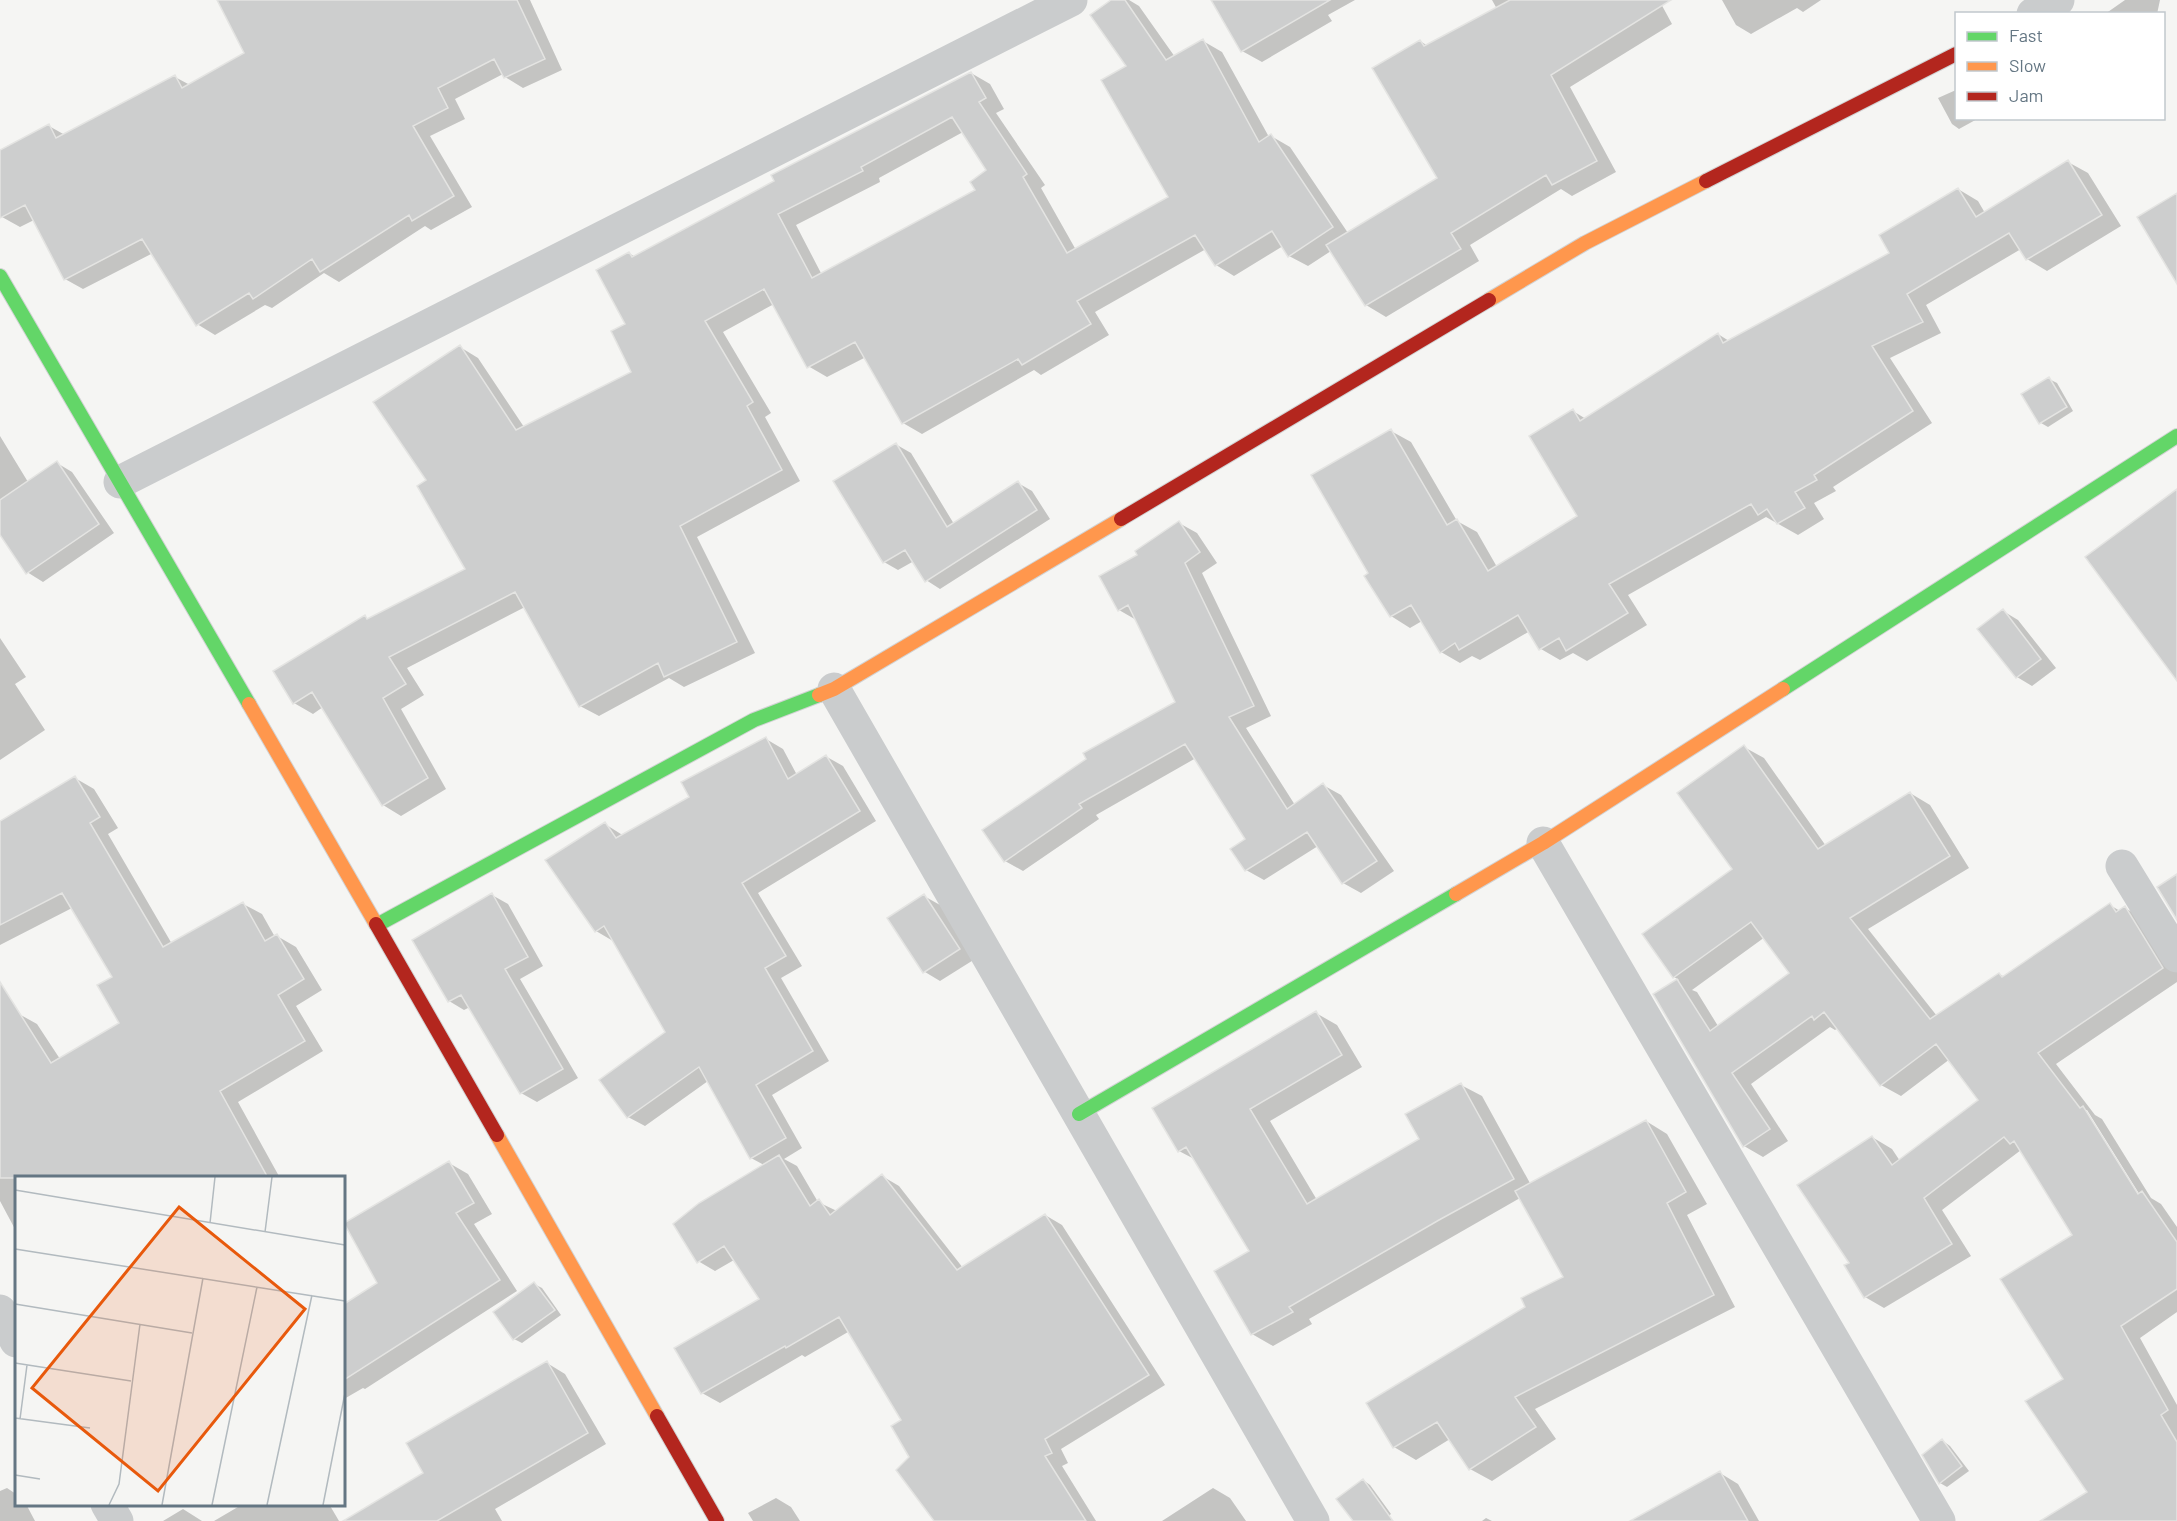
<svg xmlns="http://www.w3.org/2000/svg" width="2177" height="1521" font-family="Barlow,sans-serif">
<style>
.shadow{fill:#0003;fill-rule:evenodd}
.building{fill:#cdcece;stroke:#e4e4e2;stroke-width:1.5;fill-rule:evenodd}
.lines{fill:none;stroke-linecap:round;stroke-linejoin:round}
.fast-casing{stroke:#d2d3d4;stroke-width:16}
.slow-casing{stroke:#d2d3d4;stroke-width:16}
.jam-casing{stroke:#d2d3d4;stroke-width:16}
.street{stroke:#cacccd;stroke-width:33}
.fast{stroke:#63d668;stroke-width:14}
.slow{stroke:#ff974d;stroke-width:14}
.jam{stroke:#b3261e;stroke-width:14}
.inset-road{fill:none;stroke:#b2babf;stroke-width:1.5}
.view{fill:#e8590c;fill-opacity:0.15;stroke:#e8590c;stroke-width:3}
.inset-edge{fill:none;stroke:#647683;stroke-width:3}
</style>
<rect width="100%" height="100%" fill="#f5f5f3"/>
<path class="shadow" d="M 219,0 L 530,0 L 562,70 L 523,88 L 505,77 L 503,74 L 455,99 L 465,119 L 430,136 L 472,207 L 431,230 L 425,226 L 339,282 L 324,273 L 272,308 L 265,305 L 215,335 L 197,324 L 153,253 L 83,289 L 65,279 L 34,220 L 20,227 L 2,217 L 0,214 L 0,152 L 49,126 L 65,135 L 175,77 L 190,85 L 246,54 Z
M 1114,0 L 1129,0 L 1139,6 L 1175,57 L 1203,41 L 1222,52 L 1269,137 L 1271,136 L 1290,147 L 1348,233 L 1439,178 L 1420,41 L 1428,46 L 1497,9 L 1492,0 L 1659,0 L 1672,24 L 1570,87 L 1616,172 L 1572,196 L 1561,189 L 1470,245 L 1479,261 L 1386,317 L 1366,305 L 1331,251 L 1308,266 L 1289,256 L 1283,246 L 1234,276 L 1216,265 L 1206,249 L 1095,312 L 1109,335 L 1041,375 L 1034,370 L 922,434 L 903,423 L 866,357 L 827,377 L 808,366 L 774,304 L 723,332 L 771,413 L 765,417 L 800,481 L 697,537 L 755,653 L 684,687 L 669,678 L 599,716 L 580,706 L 525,607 L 407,668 L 424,695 L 401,709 L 446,789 L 401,816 L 383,805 L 323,707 L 313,714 L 294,703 L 365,617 L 370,620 L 467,569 L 428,481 L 460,347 L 478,358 L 524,427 L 632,373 L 627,325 L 629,253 L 635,257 L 777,181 L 971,73 L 990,84 L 1004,109 L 996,113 L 1045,185 L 1041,188 L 1076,250 L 1170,197 L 1128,67 ZM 963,132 L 989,171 L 977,190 L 822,275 L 796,225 L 880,182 L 879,178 Z
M 1213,0 L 1355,0 L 1328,15 L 1332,21 L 1262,62 L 1242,51 Z
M 1722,0 L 1821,0 L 1803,12 L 1797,8 L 1751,34 L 1736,25 Z
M 2125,0 L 2160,0 L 2157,14 L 2105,14 Z
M 1956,90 L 1956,118 L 1979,118 L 1959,129 L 1952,124 L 1938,98 Z
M 2068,162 L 2088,173 L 2121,226 L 2047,271 L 2027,259 L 2021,249 L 1926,305 L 1941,333 L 1890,358 L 1932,423 L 1833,487 L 1836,491 L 1814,503 L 1824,519 L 1798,535 L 1766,517 L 1628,595 L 1647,625 L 1587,661 L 1573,653 L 1560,660 L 1541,649 L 1530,631 L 1480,660 L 1472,656 L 1460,663 L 1441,652 L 1422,621 L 1410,628 L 1391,616 L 1370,573 L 1391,431 L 1411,442 L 1457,521 L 1477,532 L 1497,567 L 1579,517 L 1573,411 L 1586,419 L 1718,334 L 1729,341 L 1891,253 L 1958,189 L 1978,201 L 1985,213 Z
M 2049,379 L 2057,383 L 2073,411 L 2048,427 L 2041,423 Z
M 0,436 L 28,482 L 57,463 L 72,472 L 114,533 L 43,582 L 27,572 L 0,533 Z
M 897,445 L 911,453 L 954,524 L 1018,483 L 1032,491 L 1050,519 L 940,589 L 926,580 L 914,561 L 898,570 L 884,562 Z
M 1179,523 L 1197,533 L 1217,563 L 1202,573 L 1271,716 L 1246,728 L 1295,805 L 1323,785 L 1341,795 L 1394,871 L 1361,893 L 1343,883 L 1318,846 L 1264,880 L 1246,870 L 1247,839 L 1196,758 L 1096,815 L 1099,819 L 1023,871 L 1005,861 L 1177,703 L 1138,621 L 1119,610 L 1139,556 Z
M 2003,611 L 2018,620 L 2056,668 L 2032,686 L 2017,677 Z
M 0,638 L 26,677 L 15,684 L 45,730 L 0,760 Z
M 766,739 L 783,749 L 797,775 L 827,757 L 843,766 L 876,821 L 758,893 L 802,966 L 781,978 L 829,1061 L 772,1095 L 802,1148 L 784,1159 L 797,1166 L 818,1202 L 837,1211 L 882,1176 L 899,1186 L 963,1268 L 1045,1215 L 1062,1225 L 1165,1385 L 1061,1449 L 1068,1463 L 1062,1466 L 1096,1521 L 947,1521 L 911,1457 L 903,1421 L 848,1332 L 805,1357 L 802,1355 L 720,1403 L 702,1393 L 676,1349 L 762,1300 L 734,1260 L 715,1271 L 698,1261 L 764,1165 L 751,1158 L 708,1081 L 645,1126 L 628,1117 L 667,1033 L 613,941 L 596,931 L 605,824 L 624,836 L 691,797 Z
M 1744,747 L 1764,758 L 1826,846 L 1910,793 L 1930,805 L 1969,868 L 1868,929 L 1937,1016 L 1999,974 L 2005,977 L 2110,905 L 2120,911 L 2125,908 L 2144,919 L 2177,972 L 2177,982 L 2056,1064 L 2095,1115 L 2102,1119 L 2151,1198 L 2161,1204 L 2177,1227 L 2177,1312 L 2140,1338 L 2177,1405 L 2177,1521 L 2043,1521 L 2089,1492 L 2065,1379 L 2074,1235 L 2021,1150 L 1942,1210 L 1971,1256 L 1884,1308 L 1865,1297 L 1851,1263 L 1872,1137 L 1892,1149 L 1900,1161 L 1980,1101 L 1950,1059 L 1901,1096 L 1881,1085 L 1838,1028 L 1835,1030 L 1830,1027 L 1751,1084 L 1788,1141 L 1763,1157 L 1744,1146 L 1655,995 L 1679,980 L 1674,977 L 1644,934 L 1734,870 ZM 1765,937 L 1791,973 L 1718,1026 L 1697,992 L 1692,990 ZM 2083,1110 L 2087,1110 L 2143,1200 L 2140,1201 Z
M 75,778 L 94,789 L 118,828 L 108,834 L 172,944 L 243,904 L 262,914 L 275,937 L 277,936 L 296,947 L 322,990 L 296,1006 L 323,1051 L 238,1102 L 280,1178 L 16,1178 L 16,1231 L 0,1201 L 0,991 L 19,1014 L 37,1024 L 60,1059 L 121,1023 L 114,977 L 72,908 L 0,945 L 0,823 Z
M 492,895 L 508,904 L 543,966 L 520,979 L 578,1078 L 537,1102 L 521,1093 L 470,1007 L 464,1010 L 449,1001 Z
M 924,896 L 940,905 L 975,959 L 940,981 L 925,972 Z
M 1316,1013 L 1337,1025 L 1362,1067 L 1270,1121 L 1317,1200 L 1421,1139 L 1461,1085 L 1482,1096 L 1531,1185 L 1646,1121 L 1667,1134 L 1707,1204 L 1687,1215 L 1735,1307 L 1535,1409 L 1556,1439 L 1492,1481 L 1470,1469 L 1450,1439 L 1416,1460 L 1394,1447 L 1368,1404 L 1527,1307 L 1565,1278 L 1520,1198 L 1309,1319 L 1312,1324 L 1273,1346 L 1252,1334 L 1251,1251 L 1196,1160 L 1179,1151 Z
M 449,1163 L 468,1174 L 492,1214 L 474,1224 L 517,1291 L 365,1389 L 363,1388 L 344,1399 L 344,1306 L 379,1283 L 344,1224 Z
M 534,1284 L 542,1288 L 561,1315 L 522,1343 L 514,1339 L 495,1312 Z
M 547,1363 L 565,1374 L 606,1444 L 495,1509 L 502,1521 L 346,1521 L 425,1474 Z
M 1943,1441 L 1950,1446 L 1969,1471 L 1947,1487 L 1940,1483 Z
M 1720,1473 L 1738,1484 L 1759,1521 L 1633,1521 Z
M 1363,1480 L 1370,1485 L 1391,1514 L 1382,1521 L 1355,1521 Z
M 7,1488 L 16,1494 L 16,1504 L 26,1504 L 35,1521 L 0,1521 L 0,1491 Z
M 1213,1488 L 1230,1498 L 1246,1521 L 1162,1521 Z
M 776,1498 L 791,1507 L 800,1521 L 753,1521 L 748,1513 Z
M 243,1504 L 329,1504 L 339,1521 L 214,1521 Z
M 183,1509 L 202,1521 L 163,1521 Z
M 1486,1518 L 1492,1521 L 1482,1521 Z"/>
<path class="building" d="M 217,0 L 517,0 L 545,59 L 504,78 L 494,59 L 438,88 L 448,108 L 413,126 L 454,196 L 412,221 L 409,215 L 320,272 L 312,259 L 253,299 L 249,293 L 196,326 L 142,239 L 64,280 L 25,205 L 0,218 L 0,150 L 49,124 L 56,138 L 175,75 L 182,88 L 244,53 Z
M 1111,0 L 1125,0 L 1166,60 L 1203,39 L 1259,142 L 1271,134 L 1333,227 L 1288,257 L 1272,231 L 1215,266 L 1195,235 L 1077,301 L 1091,324 L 1022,365 L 1018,359 L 902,424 L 855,342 L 807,368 L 764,289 L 705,321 L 753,402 L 747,406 L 782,470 L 680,526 L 737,642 L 664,677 L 658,663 L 579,707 L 515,592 L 389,657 L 406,684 L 383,698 L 428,778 L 382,806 L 312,692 L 293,704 L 273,671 L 365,615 L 367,619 L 465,569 L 417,486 L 426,480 L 373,402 L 460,345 L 516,430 L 631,372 L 611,331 L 625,324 L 596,270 L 629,252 L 632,257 L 774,181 L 771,175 L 971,72 L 986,98 L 979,102 L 1027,174 L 1023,177 L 1067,253 L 1168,197 L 1101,80 L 1126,66 L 1090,15 ZM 952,117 L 986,170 L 970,182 L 975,190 L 812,278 L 778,214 L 863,171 L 861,167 Z
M 1211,0 L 1330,0 L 1241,52 Z
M 1510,0 L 1671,0 L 1551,75 L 1597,161 L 1552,185 L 1546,175 L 1451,233 L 1461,249 L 1365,306 L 1326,245 L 1437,178 L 1372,68 L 1420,40 L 1424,46 Z
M 2068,160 L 2102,215 L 2026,260 L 2009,233 L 1907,294 L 1923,322 L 1872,346 L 1913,411 L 1814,475 L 1817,480 L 1795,492 L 1805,508 L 1777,524 L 1767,509 L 1758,515 L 1751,504 L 1609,584 L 1628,613 L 1566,651 L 1559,638 L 1539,650 L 1518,615 L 1459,650 L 1455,643 L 1440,653 L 1411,605 L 1390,617 L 1364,576 L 1368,573 L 1311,475 L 1391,429 L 1447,525 L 1457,519 L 1488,571 L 1577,516 L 1529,436 L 1573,409 L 1580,421 L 1718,333 L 1723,343 L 1889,253 L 1879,235 L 1958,188 L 1976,217 Z
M 2177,193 L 2177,284 L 2137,217 Z
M 2049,377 L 2067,407 L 2039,424 L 2021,394 Z
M 896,443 L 947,527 L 1018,481 L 1037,510 L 925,582 L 905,550 L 883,563 L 833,481 Z
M 57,461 L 99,524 L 26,574 L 0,535 L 0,500 Z
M 2177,489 L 2177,681 L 2085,557 Z
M 1179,521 L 1200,552 L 1185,563 L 1254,706 L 1229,717 L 1287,809 L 1323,783 L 1377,861 L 1342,884 L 1307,832 L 1245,871 L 1230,849 L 1245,839 L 1185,744 L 1079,804 L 1082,808 L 1004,862 L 982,830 L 1086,759 L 1083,753 L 1175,702 L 1128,605 L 1118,611 L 1099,576 L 1137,555 L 1135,551 Z
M 2003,609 L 2041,659 L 2016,678 L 1977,629 Z
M 766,737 L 788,779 L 826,755 L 860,811 L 742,883 L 786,956 L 765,968 L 813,1051 L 756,1085 L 786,1138 L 750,1159 L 699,1067 L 627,1118 L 599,1080 L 665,1032 L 604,926 L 595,932 L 545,860 L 605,822 L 616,838 L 689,797 L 681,782 Z
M 1744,745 L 1818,849 L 1910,792 L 1950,856 L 1850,918 L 1930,1019 L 1999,973 L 2002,977 L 2110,903 L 2116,912 L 2125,906 L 2163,968 L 2038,1053 L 2080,1108 L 2083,1106 L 2138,1194 L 2142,1191 L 2177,1242 L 2177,1289 L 2121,1326 L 2168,1410 L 2161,1415 L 2177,1442 L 2177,1521 L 2040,1521 L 2087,1492 L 2025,1401 L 2063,1379 L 2000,1279 L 2072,1235 L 2014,1141 L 2010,1144 L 2004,1137 L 1924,1198 L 1952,1244 L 1864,1298 L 1844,1265 L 1849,1263 L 1797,1185 L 1872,1136 L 1892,1165 L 1978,1100 L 1936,1044 L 1880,1086 L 1824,1012 L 1814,1020 L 1812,1016 L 1732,1073 L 1770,1129 L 1743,1147 L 1653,994 L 1677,979 L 1710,1031 L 1789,973 L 1751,922 L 1673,978 L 1642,934 L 1732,869 L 1677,793 Z
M 75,776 L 100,817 L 90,823 L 163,947 L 243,902 L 265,941 L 277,934 L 304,979 L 278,995 L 305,1041 L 220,1091 L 268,1178 L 0,1178 L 0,982 L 51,1063 L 119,1023 L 97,985 L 112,977 L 62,893 L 0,925 L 0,821 Z
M 2177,874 L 2177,920 L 2157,887 Z
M 492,893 L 528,957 L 505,969 L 563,1069 L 520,1094 L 461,995 L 448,1002 L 412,940 Z
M 924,894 L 960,949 L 923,973 L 887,918 Z
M 1316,1011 L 1342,1055 L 1250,1109 L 1307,1204 L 1419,1139 L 1405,1114 L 1461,1083 L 1514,1179 L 1439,1220 L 1289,1307 L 1293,1312 L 1251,1335 L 1214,1271 L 1249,1251 L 1186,1147 L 1178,1152 L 1152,1108 Z
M 1646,1120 L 1686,1192 L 1667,1203 L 1714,1295 L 1515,1397 L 1536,1427 L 1469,1470 L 1437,1422 L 1393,1448 L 1366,1403 L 1525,1307 L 1521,1298 L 1563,1277 L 1515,1191 Z
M 779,1155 L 810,1206 L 819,1199 L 830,1215 L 882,1174 L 957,1270 L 1045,1214 L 1149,1375 L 1045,1439 L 1052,1453 L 1045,1456 L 1086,1521 L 934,1521 L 896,1470 L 909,1457 L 891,1426 L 901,1420 L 839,1317 L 786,1348 L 785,1346 L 701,1394 L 674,1348 L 759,1299 L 724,1246 L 697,1263 L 673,1224 L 699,1203 Z
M 449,1161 L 474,1203 L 456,1213 L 500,1280 L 344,1380 L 344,1304 L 377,1283 L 344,1223 Z
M 534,1282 L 555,1310 L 513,1340 L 493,1312 Z
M 547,1361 L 588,1433 L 437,1521 L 343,1521 L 423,1473 L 406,1443 Z
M 1942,1439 L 1962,1466 L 1939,1484 L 1922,1455 Z
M 1720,1471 L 1748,1521 L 1630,1521 Z
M 1363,1479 L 1393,1521 L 1353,1521 L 1336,1499 Z"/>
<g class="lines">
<defs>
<path id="fast" d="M 0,276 L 249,704
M 1783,689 L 2177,436
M 377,925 L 754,720 L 819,695
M 1079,1114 L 1456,894"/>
<path id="slow" d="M 1489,300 L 1585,243 L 1706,181
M 819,695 L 834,689 L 1121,519
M 249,704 L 376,924
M 1456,894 L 1543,843 L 1783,689
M 497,1135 L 657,1416"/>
<path id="jam" d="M 1706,181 L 1956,54
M 1121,519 L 1489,300
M 376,924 L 497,1135
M 657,1416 L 717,1521"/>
</defs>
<use href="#fast" class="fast-casing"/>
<use href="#slow" class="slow-casing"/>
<use href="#jam" class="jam-casing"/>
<path class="street" d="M 2033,14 L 2058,0
M 120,482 L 1071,0
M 834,689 L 1313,1521
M 1543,843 L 1939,1521
M 2122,866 L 2177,956
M 0,1311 L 16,1341
M 107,1504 L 117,1521"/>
<use href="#fast" class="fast"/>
<use href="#slow" class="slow"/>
<use href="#jam" class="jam"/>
</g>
<g transform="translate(15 1176)">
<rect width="330" height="330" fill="#f5f5f3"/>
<path class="inset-road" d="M 0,14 L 330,69M 195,47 L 200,1M 250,56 L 257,1M 0,73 L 330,125M 0,128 L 177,157M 0,187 L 116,205M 0,242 L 75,252M 5,243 L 12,189M 0,299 L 25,303M 94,329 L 104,308 L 125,148M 147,329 L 188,102M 197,329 L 242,111M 252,329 L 297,119M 308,329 L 330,217"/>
<path class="view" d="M 164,31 L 290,133 L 143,315 L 17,212 Z"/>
<rect width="330" height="330" class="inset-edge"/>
</g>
<rect x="1955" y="12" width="210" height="108" fill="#ffffff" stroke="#c1c8cd" stroke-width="1.5"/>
<rect x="1967" y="32" width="30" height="9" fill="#63d668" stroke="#c1c8cd" stroke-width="1.5"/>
<text x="2009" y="42" font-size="18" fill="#647683">Fast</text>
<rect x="1967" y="62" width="30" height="9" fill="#ff974d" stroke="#c1c8cd" stroke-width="1.5"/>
<text x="2009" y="72" font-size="18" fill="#647683">Slow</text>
<rect x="1967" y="92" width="30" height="9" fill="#b3261e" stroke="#c1c8cd" stroke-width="1.5"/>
<text x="2009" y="102" font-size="18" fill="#647683">Jam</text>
</svg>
